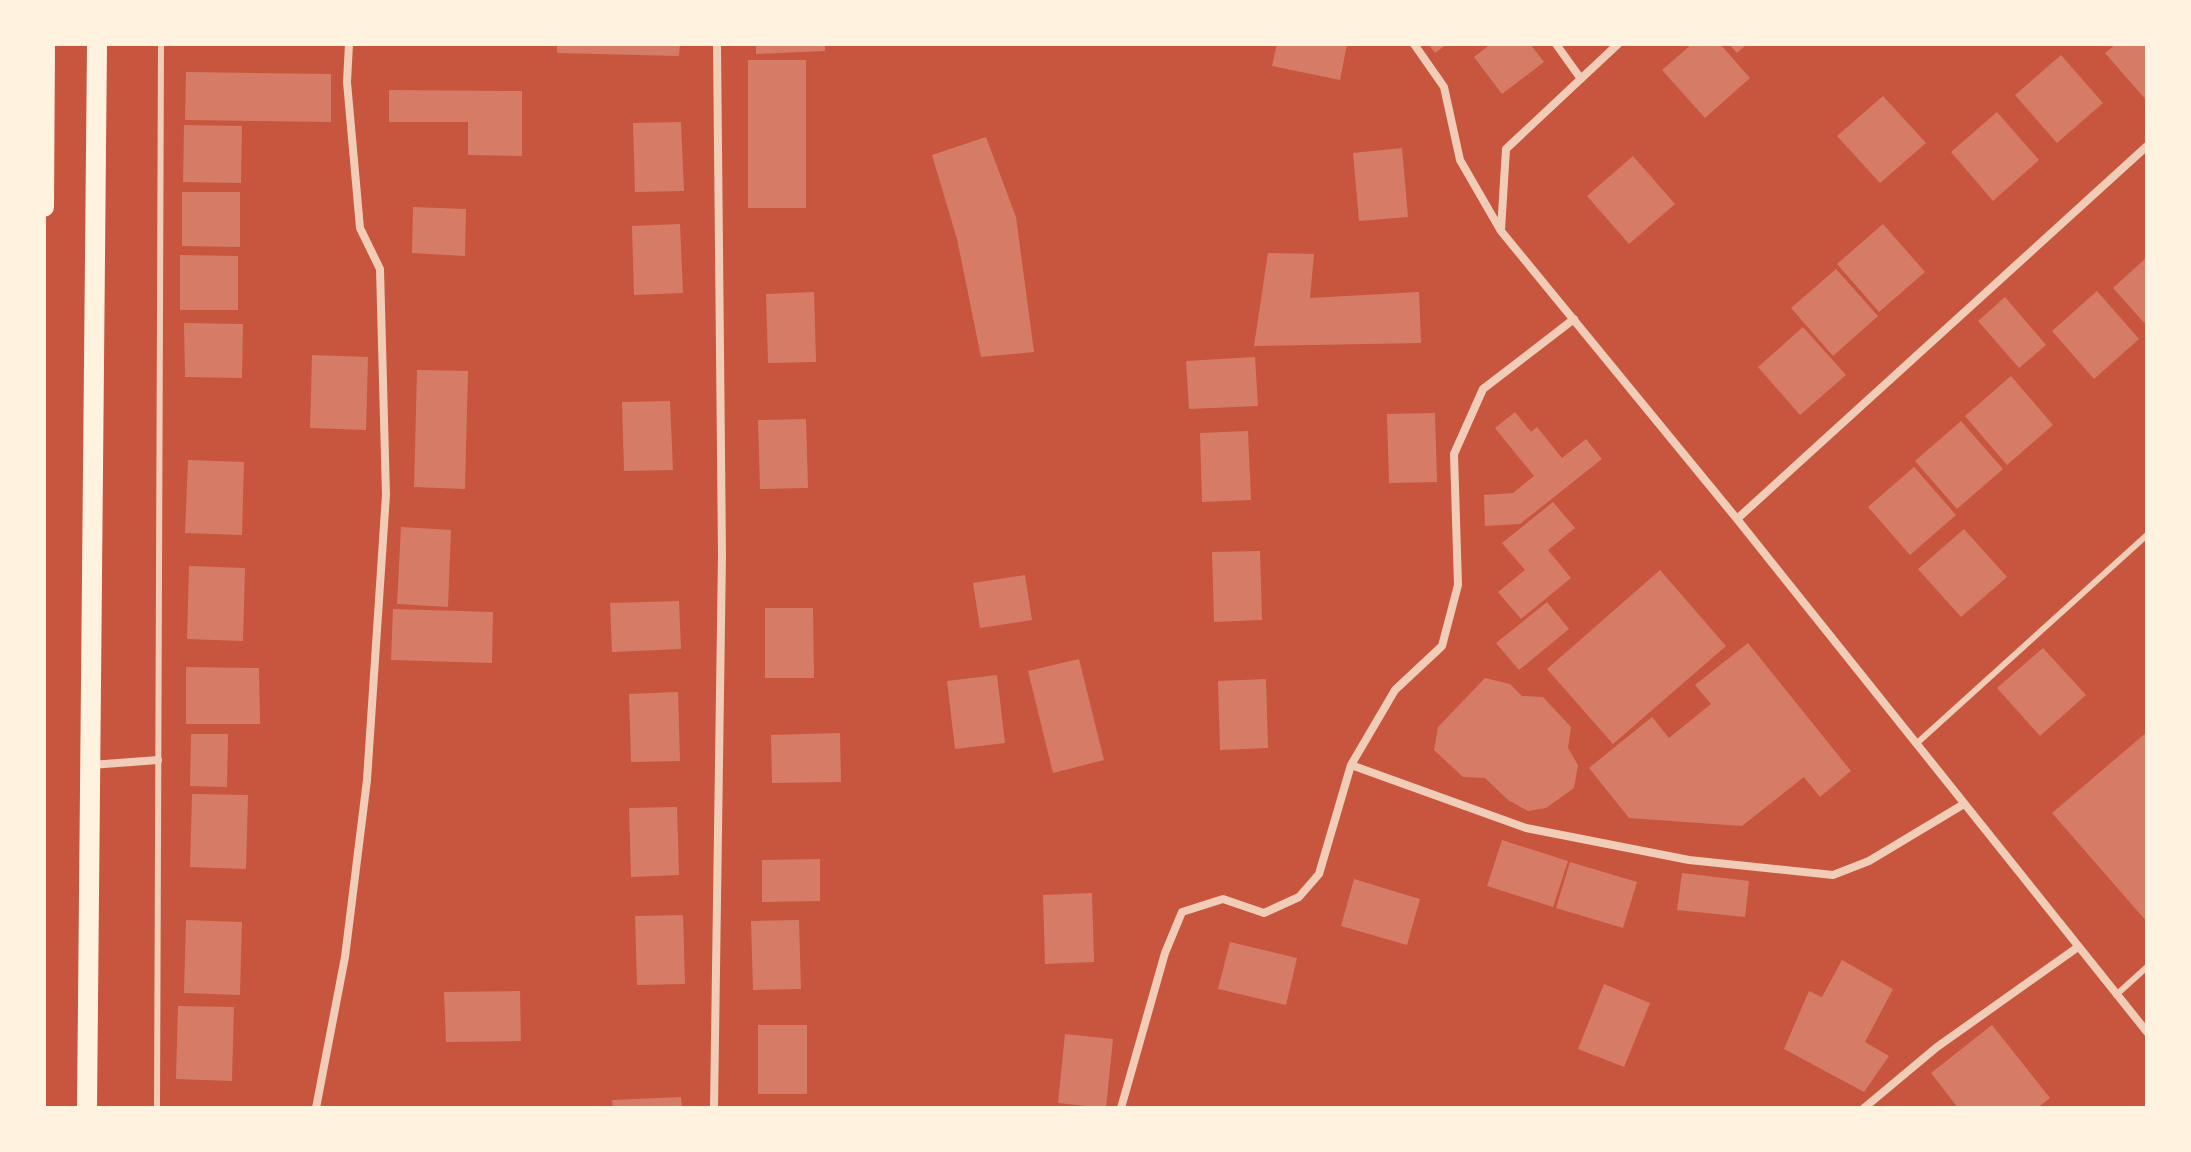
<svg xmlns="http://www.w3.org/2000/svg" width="2191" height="1152" font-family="'Alegreya Sans',sans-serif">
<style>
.building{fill:#d67c66}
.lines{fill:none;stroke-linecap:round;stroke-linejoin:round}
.service{stroke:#f1ccb7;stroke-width:6}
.minor{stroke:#f1ccb7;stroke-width:8}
.primary{stroke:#fff3e0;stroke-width:20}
</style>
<rect width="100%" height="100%" fill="#c8553d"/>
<path class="building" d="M 557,44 L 680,44 L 679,56 L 557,53 Z
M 756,44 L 825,44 L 825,51 L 756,54 Z
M 1277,44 L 1347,44 L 1340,80 L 1272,66 Z
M 1428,44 L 1447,44 L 1435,53 Z
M 1491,44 L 1530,44 L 1544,62 L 1502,94 L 1474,57 Z
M 1692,44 L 1720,44 L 1750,78 L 1705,118 L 1662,70 Z
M 1729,44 L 1747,44 L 1737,53 Z
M 2116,44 L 2147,44 L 2147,101 L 2105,53 Z
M 2061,55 L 2103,103 L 2057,143 L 2015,95 Z
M 748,60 L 806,60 L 806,208 L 748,208 Z
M 186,72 L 331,74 L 331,122 L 185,120 Z
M 389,90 L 522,91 L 522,156 L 468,155 L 468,122 L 389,122 Z
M 1883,96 L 1926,143 L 1880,183 L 1837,136 Z
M 1997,112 L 2039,160 L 1993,201 L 1951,152 Z
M 681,122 L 684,191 L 635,192 L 633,123 Z
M 184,125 L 242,126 L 241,183 L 183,182 Z
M 986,137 L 1016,217 L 1034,352 L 981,357 L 957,239 L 932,155 Z
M 1402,148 L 1408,217 L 1359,221 L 1353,153 Z
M 1633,156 L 1675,204 L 1629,244 L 1587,196 Z
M 182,192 L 240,192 L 240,247 L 182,246 Z
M 413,207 L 466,209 L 465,256 L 412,253 Z
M 680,224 L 683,293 L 634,295 L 632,226 Z
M 1883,224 L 1925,272 L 1879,312 L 1837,264 Z
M 1268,253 L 1314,254 L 1310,298 L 1419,292 L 1421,343 L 1254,346 Z
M 180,255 L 238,256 L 238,310 L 180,310 Z
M 2147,257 L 2147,326 L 2113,288 Z
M 1836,269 L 1878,316 L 1833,356 L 1791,308 Z
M 2097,291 L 2139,339 L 2094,379 L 2052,331 Z
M 814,292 L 816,362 L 768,363 L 766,294 Z
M 2005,297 L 2046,345 L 2019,368 L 1978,321 Z
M 184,323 L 243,324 L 242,378 L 185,377 Z
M 1803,327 L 1846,375 L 1800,415 L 1758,367 Z
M 312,355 L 368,357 L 366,430 L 310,428 Z
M 1255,357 L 1258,406 L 1189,409 L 1186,361 Z
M 417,370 L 468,371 L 465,489 L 414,487 Z
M 2011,376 L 2053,425 L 2007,465 L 1965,416 Z
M 670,401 L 673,470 L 624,471 L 622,402 Z
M 1515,412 L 1531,432 L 1537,427 L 1562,458 L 1586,439 L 1602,459 L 1520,524 L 1485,526 L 1484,495 L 1513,493 L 1534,476 L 1495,428 Z
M 1435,413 L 1437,482 L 1389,483 L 1387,414 Z
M 806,419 L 808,488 L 760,489 L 758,420 Z
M 1961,421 L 2003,469 L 1957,509 L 1915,461 Z
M 1248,431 L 1251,500 L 1202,502 L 1200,433 Z
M 188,460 L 244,462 L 242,535 L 185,533 Z
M 1914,467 L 1956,515 L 1910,555 L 1868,507 Z
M 1553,502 L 1575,528 L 1548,550 L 1571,578 L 1521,619 L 1498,592 L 1525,570 L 1502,543 Z
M 401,527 L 451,530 L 448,607 L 397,604 Z
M 1964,529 L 2007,577 L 1961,617 L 1918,569 Z
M 1260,551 L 1262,620 L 1214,622 L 1212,552 Z
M 189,566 L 245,568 L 243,641 L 187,639 Z
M 1660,570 L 1726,646 L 1613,744 L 1547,669 Z
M 1025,575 L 1032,620 L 980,628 L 973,583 Z
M 679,601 L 681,649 L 612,652 L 610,603 Z
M 1547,602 L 1569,629 L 1519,670 L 1496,643 Z
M 765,608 L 813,608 L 814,678 L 765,678 Z
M 393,609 L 493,612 L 492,663 L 391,660 Z
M 1748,643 L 1851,771 L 1820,797 L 1804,777 L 1742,826 L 1629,818 L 1589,768 L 1652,717 L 1669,738 L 1711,704 L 1695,685 Z
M 2043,648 L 2086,695 L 2040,736 L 1997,688 Z
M 1079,659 L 1104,760 L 1053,773 L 1028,671 Z
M 186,667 L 259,668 L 260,724 L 186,724 Z
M 997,675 L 1005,743 L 955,749 L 947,681 Z
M 1485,678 L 1510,684 L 1522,696 L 1543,697 L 1571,727 L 1568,748 L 1578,765 L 1574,788 L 1546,808 L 1528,811 L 1508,800 L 1485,778 L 1463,777 L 1434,750 L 1438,727 Z
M 1266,679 L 1268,748 L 1220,750 L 1218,681 Z
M 678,692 L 680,761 L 631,762 L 629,694 Z
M 2147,732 L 2147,922 L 2052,813 Z
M 840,733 L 841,782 L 772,783 L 771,735 Z
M 191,734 L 228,734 L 227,787 L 190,786 Z
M 192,794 L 248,795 L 246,869 L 190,867 Z
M 677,807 L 679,875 L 631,877 L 629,808 Z
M 1502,840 L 1568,861 L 1553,907 L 1487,886 Z
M 820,859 L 820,901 L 762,902 L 762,860 Z
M 1570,862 L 1637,882 L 1623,928 L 1556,908 Z
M 1682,873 L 1749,881 L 1745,917 L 1677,910 Z
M 1354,879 L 1420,899 L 1407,945 L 1341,926 Z
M 1092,893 L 1094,962 L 1045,964 L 1043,895 Z
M 683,915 L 685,984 L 637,985 L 635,916 Z
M 186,920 L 242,922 L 240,995 L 184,993 Z
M 799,920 L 801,989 L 753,990 L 751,921 Z
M 1230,942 L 1297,958 L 1286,1005 L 1218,989 Z
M 1842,960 L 1893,989 L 1865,1042 L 1889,1056 L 1864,1092 L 1784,1049 L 1809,991 L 1822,997 Z
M 1604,984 L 1650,1003 L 1624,1067 L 1578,1049 Z
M 520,991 L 521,1041 L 446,1042 L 444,992 Z
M 178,1006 L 234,1007 L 232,1081 L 176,1079 Z
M 758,1025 L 807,1025 L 807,1094 L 758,1094 Z
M 1992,1025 L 2050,1098 L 2037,1108 L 1958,1108 L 1931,1073 Z
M 1065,1034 L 1113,1039 L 1106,1108 L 1058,1103 Z
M 681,1097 L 682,1108 L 613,1108 L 612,1100 Z"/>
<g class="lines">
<path class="service" d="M 1916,744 L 2147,535
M 2116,995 L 2147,967
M 157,1108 L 161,44"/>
<path class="minor" d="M 1414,44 L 1444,87 L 1460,160 L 1501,231 L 1737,519 L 2147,1032
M 1556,44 L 1581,79
M 1501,230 L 1506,149 L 1618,44
M 1737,519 L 2147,146
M 91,765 L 158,760
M 1351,765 L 1395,690 L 1442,646 L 1458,585 L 1454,454 L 1483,389 L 1574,319
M 316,1108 L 345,957 L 367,780 L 386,495 L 380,269 L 360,228 L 347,82 L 349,44
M 714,1108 L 722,555 L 717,44
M 1121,1108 L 1165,953 L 1182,912 L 1223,899 L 1264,913 L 1299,897 L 1319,874 L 1351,765 L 1526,828 L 1689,860 L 1833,875 L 1869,861 L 1964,804
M 1864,1108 L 1937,1047 L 2078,947"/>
<path class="primary" d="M 44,207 L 45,44
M 87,1108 L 97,44"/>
</g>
<rect width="2191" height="1152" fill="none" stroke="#fff3e0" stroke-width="92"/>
</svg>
